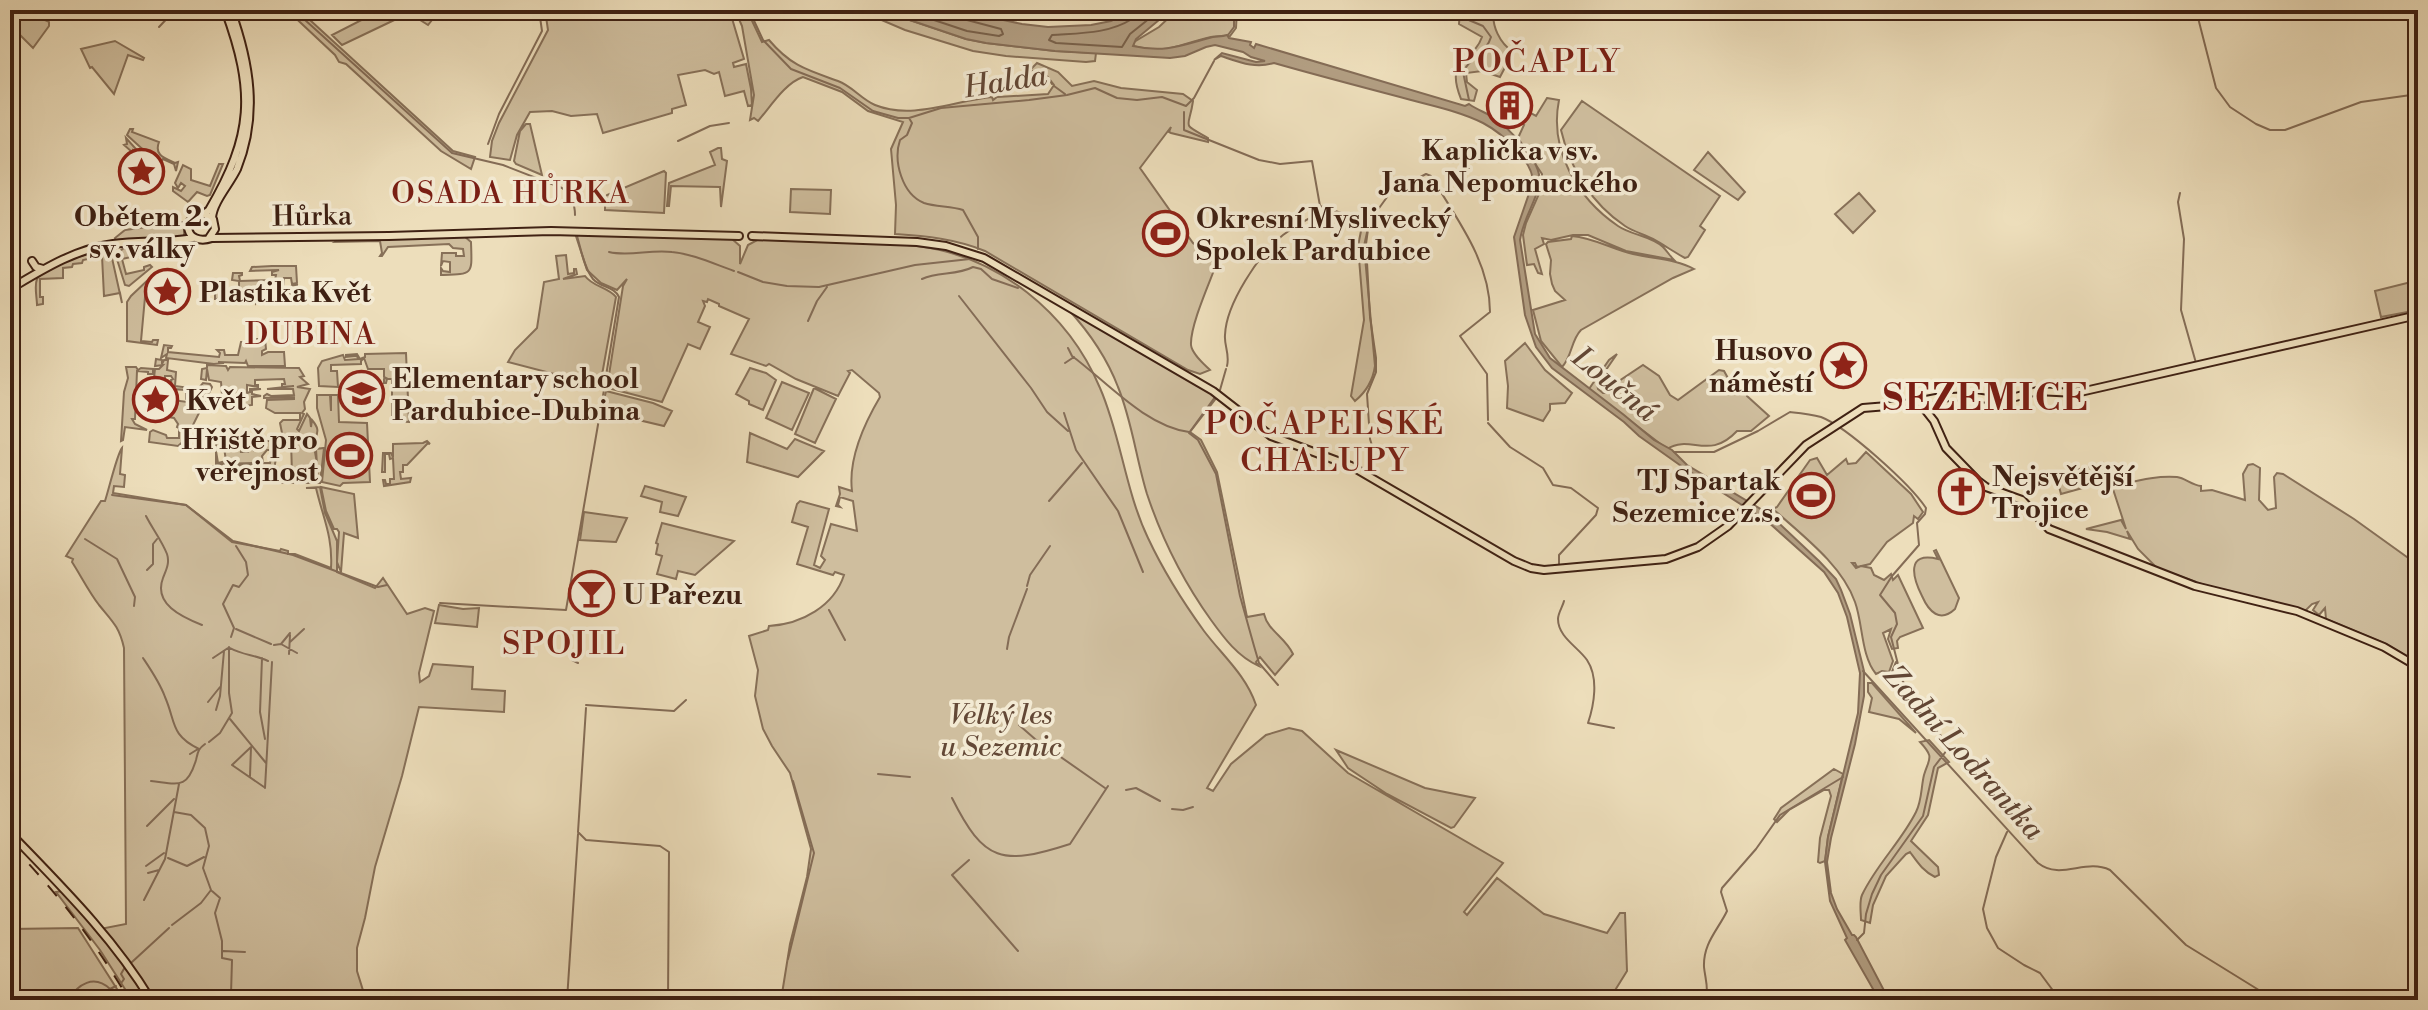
<svg xmlns="http://www.w3.org/2000/svg" width="2428" height="1010" font-family="'Libre Bodoni',serif">
<style>
.green{fill:#cfbe9e;stroke:#877058;stroke-width:2}
.water{fill:#b29e82;stroke:#846c56;stroke-width:2}
.lines{fill:none;stroke-linecap:round;stroke-linejoin:round}
.shore{stroke:#78604a;stroke-width:2}
.stream{stroke:#846c56;stroke-width:2}
.major-casing{stroke:#3f2113;stroke-width:10}
.major{stroke:#eddebb;stroke-width:6}
.rail{stroke:#3f2113;stroke-width:2;stroke-dasharray:14 14;stroke-linecap:butt}
.labels{text-anchor:middle;stroke-width:7;stroke-linejoin:round;paint-order:stroke}
.poi-label{font-size:28px;font-weight:bold;fill:#3f2113;stroke:#f3ead3;text-anchor:start}
.street-label{font-size:28px;fill:#3f2113;stroke:#f3ead3}
.park-label{font-size:28px;font-style:italic;fill:#634836;stroke:#f3ead3}
.water-label{font-size:30px;font-style:italic;fill:#624634;stroke:#f3ead3}
.neighbourhood-label{font-size:30px;letter-spacing:2px;fill:#7a1f14;stroke:#f3ead3}
.quarter-label{font-size:32px;letter-spacing:2px;fill:#7a1f14;stroke:#f3ead3}
.district-label{font-size:36px;font-weight:bold;letter-spacing:2px;fill:#7a1f14;stroke:#f3ead3}
</style>
<rect width="100%" height="100%" fill="#eddebb"/>
<filter id="stains"><feTurbulence type="fractalNoise" baseFrequency=".0025" numOctaves="4"/><feColorMatrix values="0 0 0 0 .2 0 0 0 0 .09 0 0 0 0 .02 0 0 0 .5 -.17"/></filter>
<radialGradient id="worn" r=".72"><stop offset=".6" stop-color="#630" stop-opacity="0"/><stop offset="1" stop-color="#630" stop-opacity=".3"/></radialGradient>
<path class="green" d="M 10,10 C 23,15 37,15 49,22 L 49,26 L 33,48 L 14,29 L 13,30 L 10,27 L 14,29 L 10,25 Z
M 287,10 L 299,10 L 453,151 L 475,157 L 471,169 L 441,151 L 346,64 L 339,62 L 335,55 Z
M 381,10 L 440,10 L 428,25 L 409,13 L 342,45 L 332,35 Z
M 545,10 L 723,10 L 725,15 L 731,15 L 744,59 L 733,63 L 734,67 L 746,64 L 751,89 L 752,105 L 748,106 L 744,91 L 725,96 L 719,72 L 714,74 L 705,70 L 678,75 L 686,105 L 672,109 L 672,113 L 603,133 L 597,114 L 571,116 L 552,111 L 530,112 L 517,135 L 510,160 L 490,157 L 492,141 L 499,123 L 548,30 Z
M 735,10 L 747,10 L 762,42 L 769,40 C 791,66 807,70 838,81 C 852,86 861,99 875,105 C 912,120 953,101 992,97 L 993,100 L 997,97 L 1048,94 L 1054,85 L 1047,76 L 1030,70 L 1037,63 L 1058,72 L 1072,86 L 1094,81 L 1121,88 L 1183,94 L 1193,101 C 1189,130 1180,122 1208,138 L 1208,142 L 1171,133 L 1169,132 L 1171,127 L 1140,168 L 1193,243 L 1216,265 C 1209,284 1190,326 1191,345 C 1192,354 1204,364 1210,370 L 1200,374 L 1188,370 L 985,251 C 956,239 926,236 895,234 L 896,205 L 891,149 L 903,122 L 868,111 L 842,92 L 803,77 C 785,83 771,106 758,121 L 754,118 L 750,120 L 754,95 L 742,26 Z
M 846,10 L 880,10 L 966,39 L 986,43 L 1055,51 L 1096,53 L 1095,61 L 1086,62 L 1006,56 L 973,51 L 905,30 L 870,15 L 844,13 Z
M 1177,10 L 1198,10 L 1201,16 L 1213,14 L 1212,10 L 1237,10 L 1236,28 L 1230,36 C 1225,36 1217,36 1211,37 C 1178,44 1170,55 1133,46 L 1134,42 L 1159,27 Z
M 1460,10 L 1494,10 C 1491,26 1500,43 1513,52 L 1500,77 L 1482,71 L 1466,73 L 1467,82 L 1477,90 L 1474,101 L 1461,99 C 1444,57 1473,63 1482,37 L 1459,24 Z
M 115,41 L 144,58 L 143,60 L 128,55 L 114,94 L 92,67 L 90,68 L 81,49 Z
M 1547,98 L 1559,100 C 1549,150 1577,198 1618,226 C 1631,235 1651,236 1663,247 C 1667,251 1670,256 1674,260 L 1626,251 L 1588,235 L 1573,235 L 1551,240 L 1542,238 L 1544,244 L 1535,249 L 1542,274 L 1538,273 L 1534,264 L 1527,265 L 1523,235 L 1526,223 L 1542,187 L 1542,174 L 1518,138 L 1524,125 L 1512,118 L 1516,105 L 1536,116 Z
M 1582,101 L 1720,196 L 1700,226 L 1705,230 L 1688,257 L 1685,258 C 1674,252 1664,245 1653,239 C 1644,234 1634,232 1625,226 C 1592,204 1570,169 1561,130 Z
M 526,124 L 530,124 L 542,175 L 516,164 L 514,161 L 520,131 Z
M 130,129 L 133,129 L 132,132 L 159,142 C 154,155 164,158 175,163 L 178,162 L 176,171 L 174,164 L 163,159 L 158,165 L 161,168 L 158,171 L 161,174 L 159,177 L 133,150 L 132,152 L 124,145 L 127,144 L 126,138 L 144,158 L 149,155 L 127,135 Z
M 718,148 L 721,148 L 722,159 L 727,161 L 721,207 L 720,187 L 671,186 L 669,206 L 667,206 L 669,183 L 715,165 L 710,152 Z
M 1708,152 L 1745,192 L 1738,200 L 1694,170 Z
M 219,164 L 223,164 L 210,195 L 207,196 L 197,192 L 188,202 L 173,191 L 173,187 L 181,191 L 185,186 L 181,183 L 178,188 L 175,183 L 183,165 L 191,169 L 191,180 L 210,186 Z
M 664,171 L 666,173 L 664,213 L 605,210 L 605,198 L 607,195 Z
M 791,189 L 831,190 L 830,214 L 790,212 Z
M 1859,193 L 1875,211 L 1853,233 L 1835,214 Z
M 184,222 L 184,236 L 180,238 L 116,241 L 115,238 L 125,230 Z
M 1366,224 L 1368,228 L 1364,246 L 1375,366 C 1373,380 1366,392 1355,401 L 1351,396 L 1364,320 L 1358,246 L 1361,231 Z
M 575,233 L 732,239 L 740,246 L 740,264 L 748,245 L 759,239 C 811,241 865,240 917,246 C 998,256 1068,312 1100,388 C 1121,436 1125,490 1148,538 C 1163,570 1183,602 1204,631 C 1222,655 1246,675 1256,705 L 1207,788 L 1213,791 L 1231,764 L 1266,735 L 1289,728 L 1302,731 L 1348,773 L 1503,863 L 1464,912 L 1467,915 L 1497,878 L 1544,914 L 1607,933 L 1620,913 L 1625,913 L 1627,971 L 1609,1000 L 781,1000 L 790,944 L 807,877 L 811,849 L 790,773 L 772,746 L 763,729 L 755,696 L 758,670 L 749,636 L 768,630 L 769,626 C 802,624 834,606 844,575 L 835,572 L 833,575 L 797,564 L 808,527 L 792,522 L 797,504 L 800,501 L 829,509 L 814,565 L 820,568 L 825,560 L 821,556 L 831,524 L 857,531 L 853,501 L 840,497 L 838,505 L 840,507 L 836,506 L 840,494 L 839,487 L 852,491 C 848,459 864,424 880,397 L 879,393 L 852,370 L 848,371 L 850,373 L 838,396 L 796,379 L 769,364 L 766,366 L 731,354 L 749,319 L 719,306 L 719,304 L 708,299 L 707,302 L 703,301 L 705,306 L 698,322 L 710,327 L 700,349 L 688,344 L 662,402 L 608,388 L 608,381 L 623,286 L 627,279 L 617,290 L 601,283 L 587,270 Z
M 464,236 L 471,242 C 472,275 474,274 441,275 L 441,268 L 443,271 L 450,272 L 450,262 L 443,261 L 441,266 L 442,253 L 456,253 L 456,256 L 464,256 L 463,249 L 453,248 L 449,244 L 388,247 L 382,256 L 380,256 L 382,253 L 380,241 L 335,242 L 341,238 Z
M 1572,236 C 1594,238 1612,249 1633,254 C 1654,259 1676,259 1694,269 L 1673,278 L 1581,330 C 1571,340 1572,357 1562,367 L 1541,341 L 1533,310 L 1565,300 L 1555,291 L 1552,284 L 1550,274 L 1551,260 L 1546,244 L 1548,242 L 1571,239 Z
M 161,243 L 161,247 L 155,250 L 155,260 L 151,252 L 141,257 L 140,255 L 122,259 L 126,274 L 144,270 L 144,267 L 150,265 L 152,267 L 129,286 L 125,285 L 116,256 L 117,251 L 119,252 L 126,246 L 121,247 L 125,245 Z
M 103,252 L 112,258 L 122,303 L 120,293 L 104,296 L 102,256 L 83,260 L 82,263 L 73,264 L 72,267 L 63,268 L 63,278 L 40,279 L 40,297 L 43,297 L 43,304 L 37,305 C 37,298 34,286 37,279 C 44,266 89,252 103,252 Z
M 566,255 L 568,274 L 574,273 L 574,269 L 576,269 L 577,274 L 563,279 L 585,276 C 593,287 608,287 616,297 L 600,386 L 508,362 L 515,350 L 537,328 L 544,282 L 559,279 L 556,256 Z
M 272,266 L 296,266 L 297,283 L 292,284 L 291,278 L 284,278 L 283,290 L 290,290 L 292,285 L 297,285 L 296,293 L 280,294 L 277,296 L 277,293 L 273,293 L 272,297 L 260,298 L 256,303 L 256,298 L 215,299 L 215,287 L 223,287 L 223,289 L 220,290 L 221,294 L 242,293 L 242,289 L 239,289 L 239,281 L 232,280 L 233,273 L 242,273 L 242,275 L 239,276 L 240,281 L 275,280 L 276,275 L 272,275 L 272,272 L 279,270 L 250,271 L 252,267 Z
M 152,276 L 155,281 L 145,297 L 141,341 L 152,342 L 153,340 L 158,340 L 157,345 L 127,341 L 127,302 L 131,296 Z
M 2411,282 L 2418,284 L 2418,310 L 2381,317 L 2375,291 Z
M 1068,309 L 1217,397 L 1190,432 L 1201,440 L 1217,472 L 1247,617 L 1264,614 C 1268,631 1285,637 1293,654 L 1275,675 L 1260,657 L 1256,662 L 1259,666 C 1238,657 1224,638 1211,620 C 1183,581 1162,539 1147,494 C 1136,458 1132,421 1118,387 C 1107,358 1089,332 1068,309 Z
M 252,339 L 265,339 L 266,349 L 262,351 L 262,355 L 268,352 L 284,352 L 285,366 L 248,366 L 246,361 L 245,363 L 218,362 L 224,363 L 214,364 L 166,358 L 167,354 L 161,358 L 164,345 L 172,346 L 171,348 L 168,348 L 168,352 L 219,357 L 220,353 L 217,350 L 224,350 L 225,355 L 238,355 L 241,342 L 245,342 L 246,347 L 246,341 Z
M 1525,343 L 1545,370 L 1572,393 L 1565,403 L 1550,404 L 1550,410 L 1543,421 L 1507,408 L 1508,386 L 1505,361 Z
M 406,353 L 409,422 L 392,421 L 392,379 L 387,379 L 386,383 L 384,383 L 384,379 L 386,378 L 384,377 L 384,369 L 368,369 L 364,358 L 361,361 L 361,364 L 331,365 L 331,371 L 337,371 L 338,387 L 319,386 L 318,368 L 322,361 L 343,355 L 345,360 L 358,359 L 357,356 L 346,357 L 346,355 L 357,354 L 360,359 L 365,357 L 365,354 Z
M 1617,354 L 1597,383 L 1598,389 L 1603,393 L 1609,393 L 1616,383 L 1643,365 L 1659,376 L 1670,395 L 1678,400 L 1719,370 L 1724,371 L 1734,389 L 1747,391 L 1747,396 L 1769,416 L 1751,431 L 1737,431 C 1709,461 1691,434 1667,449 L 1589,389 L 1609,360 Z
M 156,359 L 162,360 L 162,364 L 164,360 L 168,360 L 167,370 L 176,372 L 175,386 L 190,388 L 187,395 L 191,396 L 190,400 L 195,401 L 194,396 L 205,397 L 203,388 L 202,390 L 197,390 L 203,383 L 210,384 L 212,387 L 186,439 L 178,446 L 149,442 L 150,432 L 153,430 L 166,435 L 167,438 L 179,438 L 179,428 L 177,427 L 178,424 L 174,418 L 168,417 L 156,409 L 157,398 L 187,402 L 188,400 L 186,399 L 186,390 L 172,389 L 171,380 L 173,379 L 171,376 L 165,376 L 165,379 L 154,378 L 155,369 L 159,369 L 163,365 L 155,366 Z
M 207,365 L 226,366 L 228,370 L 230,367 L 299,368 L 304,376 L 300,377 L 308,384 L 297,387 L 310,389 L 304,402 L 305,409 L 302,413 L 304,414 L 297,429 L 299,431 L 307,414 L 310,418 L 311,427 L 312,420 C 318,427 319,431 315,439 L 312,440 L 310,437 L 308,439 C 318,449 318,470 315,481 L 318,481 L 316,449 L 324,448 L 320,483 L 280,483 L 285,482 L 285,475 L 291,478 L 292,474 L 291,441 L 287,440 L 284,443 L 280,423 L 283,420 L 300,420 L 300,413 L 275,413 L 266,408 L 267,400 L 294,399 L 294,397 L 264,398 L 264,396 L 267,394 L 271,396 L 294,395 L 293,389 L 267,389 L 294,386 L 282,387 L 282,384 L 285,384 L 284,379 L 255,380 L 255,385 L 258,385 L 258,387 L 247,385 L 247,393 L 250,392 L 250,389 L 261,389 L 252,390 L 252,394 L 261,396 L 252,397 L 252,405 L 231,408 L 236,407 L 236,400 L 230,399 L 230,407 L 223,408 L 221,382 L 209,380 L 207,369 L 206,380 L 201,379 L 202,369 L 207,368 Z
M 126,367 L 136,367 L 138,370 L 141,368 L 153,369 L 153,374 L 148,374 L 148,372 L 137,371 L 135,419 L 132,419 L 135,424 L 147,430 L 125,427 L 123,440 L 121,441 L 124,392 L 128,378 Z
M 750,368 L 766,373 L 776,380 L 763,410 L 749,404 L 749,401 L 736,394 Z
M 782,382 L 809,393 L 792,430 L 766,418 Z
M 814,388 L 836,399 L 815,443 L 795,434 Z
M 606,391 L 653,403 L 672,411 L 664,426 L 605,412 L 602,409 Z
M 317,395 L 330,395 L 331,411 L 331,395 L 338,395 L 339,422 L 367,423 L 370,482 L 343,483 L 340,486 L 322,482 L 326,440 L 317,408 Z
M 750,433 L 787,449 L 795,439 L 824,451 L 798,477 L 747,462 Z
M 252,439 L 252,446 L 250,446 L 249,442 L 242,442 L 241,452 L 248,452 L 250,448 L 253,450 L 253,441 L 275,441 L 276,450 L 267,450 L 262,456 L 263,463 L 270,463 L 271,458 L 276,458 L 273,476 L 253,477 L 253,471 L 256,471 L 256,467 L 253,466 L 226,467 L 226,472 L 229,472 L 227,480 L 219,479 L 212,475 L 213,472 L 207,466 L 259,465 L 254,463 L 216,464 L 216,451 L 218,463 L 226,461 L 224,447 L 216,450 L 216,440 Z
M 427,441 L 430,444 L 428,443 L 407,465 L 403,465 L 403,472 L 400,472 L 401,479 L 411,478 L 410,482 L 384,486 L 383,480 L 385,480 L 386,484 L 390,484 L 390,479 L 394,479 L 393,458 L 390,459 L 389,454 L 385,454 L 385,472 L 382,472 L 383,453 L 391,453 L 393,457 L 393,444 L 423,443 Z
M 122,448 L 120,474 L 125,475 L 124,487 L 114,486 L 113,493 L 186,505 L 232,542 L 280,551 L 281,549 L 288,551 L 288,554 L 295,554 L 331,568 C 333,537 323,518 316,488 L 306,488 L 320,487 L 325,513 L 337,541 L 337,572 L 375,588 L 383,578 L 407,614 L 425,608 L 434,611 L 419,673 L 420,682 L 429,676 L 433,664 L 473,667 L 472,689 L 505,691 L 504,712 L 419,707 L 402,776 L 375,867 L 365,918 L 357,948 L 357,971 L 366,1000 L 154,1000 L 125,956 L 105,931 L 105,928 L 126,924 L 124,648 C 119,626 112,621 99,605 C 89,592 81,576 72,562 L 73,559 L 66,556 L 101,501 L 105,501 C 109,489 117,454 122,448 Z
M 1866,452 L 1911,494 L 1923,512 L 1918,519 L 1914,516 L 1913,523 L 1887,542 L 1870,564 L 1857,567 L 1855,563 L 1852,563 L 1856,568 L 1861,566 L 1871,568 L 1874,575 L 1884,580 L 1891,574 L 1893,580 L 1898,575 L 1923,628 L 1900,637 L 1897,641 L 1898,648 L 1892,649 L 1888,639 L 1891,629 L 1883,633 L 1893,661 L 1889,672 L 1882,671 L 1876,674 C 1861,656 1863,624 1855,602 C 1842,565 1803,536 1773,509 L 1777,507 L 1810,460 L 1817,458 L 1827,475 L 1846,459 L 1848,464 L 1856,463 Z
M 2103,463 L 2108,481 L 2061,494 L 2056,475 Z
M 2253,464 L 2260,468 L 2259,500 L 2268,510 L 2276,508 L 2274,477 L 2277,473 L 2283,474 L 2354,519 L 2418,565 L 2418,663 L 2386,644 L 2326,619 L 2325,608 L 2319,615 L 2313,610 L 2318,602 L 2312,604 L 2305,611 L 2210,587 L 2157,568 L 2138,549 L 2127,531 L 2130,539 L 2107,532 L 2086,529 L 2121,520 L 2126,529 L 2112,486 C 2132,482 2156,475 2177,477 C 2185,478 2192,485 2201,486 L 2201,491 L 2212,490 L 2245,500 L 2243,474 L 2248,465 Z
M 645,486 L 686,497 L 678,516 L 660,512 L 662,502 L 641,496 Z
M 321,487 L 354,494 L 358,538 L 344,533 L 341,572 L 337,562 L 339,532 L 337,529 L 334,529 L 326,511 Z
M 584,512 L 627,518 L 616,542 L 580,540 Z
M 662,523 L 734,541 L 695,575 L 678,571 L 676,579 L 657,574 L 662,556 L 656,554 L 658,544 L 656,543 Z
M 1936,550 L 1959,598 L 1955,609 C 1940,623 1929,612 1922,596 C 1913,578 1905,551 1938,559 L 1934,551 Z
M 439,605 L 463,609 L 479,608 L 477,627 L 435,623 Z
M 1868,683 L 1872,683 L 1916,733 L 1899,719 L 1869,712 L 1872,698 L 1868,692 Z
M 1929,740 L 1949,762 L 1938,768 L 1928,815 L 1911,841 L 1938,867 L 1939,875 L 1935,877 C 1923,871 1918,863 1910,852 L 1906,854 L 1886,876 L 1873,905 L 1870,923 L 1861,920 C 1861,913 1859,902 1862,895 C 1876,865 1901,842 1916,812 C 1922,800 1921,787 1924,775 C 1929,758 1935,758 1920,742 Z
M 1336,750 L 1425,788 L 1475,798 L 1454,827 L 1451,828 L 1387,794 L 1348,768 Z
M 1834,769 L 1843,774 L 1828,837 L 1825,861 L 1820,863 L 1818,862 L 1820,838 L 1831,796 L 1829,790 L 1824,790 L 1789,810 L 1777,822 L 1774,819 L 1781,808 Z
M 63,891 L 121,958 L 149,1000 L 132,1000 L 100,950 L 56,892 Z
M 78,928 L 124,1000 L 10,1000 L 10,929 Z"/>
<path class="water" d="M 880,10 L 957,10 L 1022,24 L 1048,27 L 1091,25 L 1111,21 L 1133,10 L 1171,10 L 1136,39 L 1133,46 C 1164,53 1180,46 1209,38 C 1215,36 1221,37 1227,35 L 1229,38 L 1251,42 L 1250,45 L 1254,48 L 1256,44 L 1465,106 L 1469,104 C 1476,109 1484,112 1491,116 C 1509,128 1545,163 1539,186 C 1534,205 1523,220 1520,240 L 1535,334 L 1550,358 L 1624,415 L 1654,440 L 1672,450 L 1687,465 L 1769,514 L 1819,561 L 1836,579 L 1841,590 L 1850,614 L 1864,671 L 1864,696 L 1855,744 L 1831,838 L 1827,862 L 1831,893 L 1837,909 L 1852,935 L 1854,935 L 1856,937 L 1889,1000 L 1881,1000 L 1877,996 L 1845,940 L 1847,938 L 1830,901 L 1825,862 L 1828,837 L 1858,713 L 1860,673 L 1847,617 L 1838,593 L 1824,572 L 1767,521 L 1684,468 L 1639,436 L 1624,422 L 1552,368 L 1536,347 L 1525,315 L 1514,237 L 1533,182 C 1533,161 1502,133 1483,123 C 1457,110 1427,105 1400,97 C 1358,86 1316,75 1274,63 C 1255,69 1239,62 1221,56 L 1214,60 L 1222,53 L 1256,62 L 1265,61 L 1251,57 L 1243,52 L 1215,45 L 1206,47 L 1185,56 L 1170,58 L 1055,51 L 986,43 L 966,39 Z"/>
<g class="lines">
<path class="shore" d="M 904,10 L 967,31 L 999,36 L 1003,34 L 1001,29 L 967,20 L 963,16 L 962,10
M 1135,10 L 1132,19 C 1108,34 1080,33 1052,35 L 1049,40 L 1056,43 L 1122,47 L 1130,34 L 1160,10"/>
<path class="stream" d="M 143,10 L 159,13 L 166,10
M 294,10 L 452,153 L 503,165 L 562,188 C 570,194 575,204 575,215
M 749,10 L 763,40 L 791,69 L 840,88 L 873,111 L 898,118 L 909,118 L 941,108 L 1029,100 L 1067,95 L 1095,88 L 1117,98 L 1137,100 L 1162,97 L 1186,106 L 1194,98 L 1214,61
M 1466,10 L 1464,18 L 1483,26 L 1491,37 C 1487,52 1469,58 1463,72 L 1469,100
M 2196,10 L 2216,88 L 2230,107 L 2256,124 L 2270,130 L 2285,130 L 2361,102 L 2418,94
M 159,27 L 175,10
M 1228,35 L 1234,27 L 1234,10
M 1030,71 L 1047,76 L 1052,84
M 1054,86 L 1065,94
M 1184,112 L 1184,130 L 1259,160 L 1280,164 L 1312,161 L 1320,206 L 1369,222 L 1390,193 L 1426,174 L 1431,176 C 1456,218 1490,261 1490,312 L 1460,336 L 1487,374 L 1488,420
M 909,118 L 912,123 L 907,135 L 900,140 C 893,161 902,194 924,203 C 936,207 951,206 963,210 L 978,237 L 978,249
M 678,141 L 710,126 L 729,123
M 488,144 L 499,114 L 542,31 L 539,10
M 2180,193 L 2178,202 L 2184,239 L 2181,310 L 2196,363
M 1369,222 L 1366,244 L 1370,317 L 1376,358 L 1376,372 L 1367,394 L 1370,439 L 1374,452
M 577,236 C 581,249 584,268 593,279 C 601,288 614,286 619,297 L 604,388
M 609,252 C 630,257 650,249 672,252 C 693,254 714,264 734,271
M 738,272 L 763,282 L 787,286 L 819,287 L 915,265 L 970,259
M 922,279 C 938,271 956,276 973,267 L 981,269 L 992,279 L 1018,288
M 959,296 L 1031,388 L 1047,412 L 1068,431
M 808,321 L 817,301 L 827,287
M 1068,348 L 1072,356 C 1106,381 1145,426 1189,432
M 1065,363 L 1074,357
M 1227,366 C 1230,354 1224,346 1225,335 C 1226,304 1259,254 1283,235 C 1295,226 1308,219 1320,212 L 1320,206
M 1220,390 L 1226,369
M 1215,397 L 1189,433 L 1198,440 L 1216,474 L 1240,596 L 1254,646 L 1259,663 L 1278,685
M 1064,413 L 1076,450 L 1118,511 L 1143,572
M 1488,423 L 1510,447 L 1543,468 L 1553,485 L 1571,488 L 1598,508 L 1596,515 L 1559,555 L 1559,565
M 1674,452 L 1714,452 L 1758,431 L 1790,412 C 1800,413 1811,414 1821,417 C 1847,427 1910,484 1926,508 L 1925,514 L 1917,523 L 1919,545 L 1892,576 L 1880,595 L 1895,613 L 1897,624 L 1891,637 L 1902,680 L 1946,743 L 1947,750 L 1934,767 L 1923,816 L 1881,875 L 1872,894 L 1866,914 L 1864,933 L 1857,940
M 112,495 L 186,505 L 233,541 L 293,555 L 378,587 L 387,585
M 1049,501 L 1082,463
M 146,516 C 152,528 162,541 167,554 C 170,563 166,570 163,578 C 153,604 182,617 202,625
M 85,539 L 117,559 L 135,597 L 134,606
M 147,570 L 153,564 L 153,544 L 157,539
M 1027,586 L 1030,575 L 1050,546
M 1564,601 C 1563,606 1558,613 1558,619 C 1558,637 1578,647 1587,660 C 1599,678 1594,705 1588,723 L 1614,728
M 440,603 L 566,610 L 604,390
M 829,610 L 845,640
M 236,629 L 271,644
M 231,637 L 234,628 L 223,604 L 233,585 L 239,587 L 248,575 L 246,562 L 236,546
M 290,642 L 304,629
M 281,644 L 297,653
M 274,645 L 281,644 L 290,633
M 230,648 C 242,655 256,655 268,661
M 1007,649 L 1009,637 L 1027,589
M 289,654 L 290,635
M 143,658 C 151,670 160,683 165,697 C 176,722 170,735 199,749
M 213,658 L 228,648
M 262,658 L 260,712 L 265,739
M 572,660 L 578,663
M 1896,662 L 1887,684 L 1891,688 L 1898,684 L 1905,686
M 1863,671 L 2038,863 C 2061,881 2085,858 2110,870 L 2186,945 L 2275,1000
M 208,702 L 220,687
M 586,705 L 674,711 L 686,700
M 586,708 L 578,832 L 586,840 L 660,846 L 669,852 L 668,1000
M 216,710 L 220,696 L 224,651
M 1913,712 L 1921,707
M 230,719 L 266,763
M 1019,725 L 1035,739 L 1105,788
M 209,742 L 220,733 L 232,713 L 229,693 L 229,647
M 251,747 L 232,765 L 264,787
M 190,754 L 198,749
M 878,774 L 910,777
M 250,776 L 251,747
M 151,781 C 178,784 187,790 196,760 C 198,752 198,749 205,744
M 265,788 L 272,662
M 1126,790 L 1136,788 L 1160,801
M 952,798 C 984,862 1002,866 1070,844 L 1108,786
M 1172,809 L 1183,810 L 1193,807
M 147,826 L 174,799
M 2007,832 L 1996,857 L 1983,909 L 1987,928 L 1998,948 L 2024,965 L 2040,973 L 2060,1000
M 168,858 L 187,866 L 204,857
M 969,860 L 952,875 L 1018,951
M 146,866 L 164,853
M 148,873 L 159,870
M 212,891 L 220,898 L 215,913 L 222,941 L 222,958 L 232,960 L 231,994 L 233,1000
M 144,900 L 165,859 L 179,784
M 172,925 L 201,903 L 211,890 L 203,868 L 209,846 L 205,828 L 191,815 L 174,812
M 223,951 L 245,952
M 788,959 L 814,853 L 793,781
M 132,962 L 169,928
M 122,982 L 124,979 L 121,974 L 125,967
M 68,1000 C 78,984 94,974 110,989 L 116,986
M 567,1000 L 578,834
M 1706,1000 C 1709,988 1705,978 1704,967 C 1703,943 1718,930 1727,911 L 1721,892 L 1722,888 L 1756,849 L 1780,815 L 1843,777"/>
<defs>
<path id="major" d="M 204,214 L 209,210 C 253,135 255,92 225,10
M 212,218 C 213,202 230,184 237,169 C 259,115 250,63 231,10
M 752,236 L 917,242 L 946,246 L 984,258 L 1213,391 L 1271,436 L 1351,466 L 1514,561 L 1531,568 L 1544,570 L 1666,559 L 1698,547 L 1728,526 L 1806,445 L 1863,408 L 1900,405 L 1936,398 L 1968,396 L 2001,401 L 2037,391 L 2076,393 L 2418,315
M 209,238 L 215,229 L 213,219 L 204,214 C 179,216 185,247 212,238 L 389,236 L 551,231 L 739,236
M 32,261 L 36,267 L 43,269
M 10,289 C 42,270 75,249 113,244 C 139,240 167,243 193,238
M 1919,402 L 1934,421 L 1946,448 L 1978,481 L 1986,487 L 2022,500 L 2049,529 L 2195,586 L 2297,611 L 2384,647 L 2418,667
M 10,833 C 61,886 113,937 151,1000"/>
</defs>
<use href="#major" class="major-casing"/>
<use href="#major" class="major"/>
<path class="rail" d="M 10,844 C 56,891 96,943 129,1000"/>
</g>
<defs>
<symbol id="building-ring" viewBox="-11 -11 22 22"><circle r="9.5" fill="#f3ead3" stroke="#8f2418" stroke-width="1.5"/><path d="M-4-6H4V6H1V3H-1V6H-4ZM-2.5-4.3h1.7v1.8h-1.7ZM.8-4.3h1.7v1.8H.8ZM-2.5-1h1.7V.8h-1.7ZM.8-1h1.7V.8H.8Z" fill="#8f2418"/></symbol>
<symbol id="sight-ring" viewBox="-11 -11 22 22"><circle r="9.5" fill="#f3ead3" stroke="#8f2418" stroke-width="1.5"/><path d="M0-6L1.8-2.2L6-1.7L2.9 1.2L3.7 5.4L0 3.3L-3.7 5.4L-2.9 1.2L-6-1.7L-1.8-2.2Z" fill="#8f2418"/></symbol>
<symbol id="stadium-ring" viewBox="-11 -11 22 22"><circle r="9.5" fill="#f3ead3" stroke="#8f2418" stroke-width="1.5"/><path d="M0-5a6.5 5 0 1 0 0 10a6.5 5 0 1 0 0-10ZM-3.5-1.8h7v3.6h-7Z" fill="#8f2418"/></symbol>
<symbol id="school-ring" viewBox="-11 -11 22 22"><circle r="9.5" fill="#f3ead3" stroke="#8f2418" stroke-width="1.5"/><path d="M0-5L7-2L0 1L-7-2ZM-4 1L0 2.5L4 1V4Q0 6-4 4Z" fill="#8f2418"/></symbol>
<symbol id="church-ring" viewBox="-11 -11 22 22"><circle r="9.5" fill="#f3ead3" stroke="#8f2418" stroke-width="1.5"/><path d="M-1.2-6h2.4v3.5h3.3v2.4h-3.3V6h-2.4V-.1h-3.3v-2.4h3.3Z" fill="#8f2418"/></symbol>
<symbol id="bar-ring" viewBox="-11 -11 22 22"><circle r="9.5" fill="#f3ead3" stroke="#8f2418" stroke-width="1.5"/><path d="M-6-5H6L.8 .8V4.5H3.5V6h-7V4.5H-.8V.8Z" fill="#8f2418"/></symbol>
</defs>
<g fill-rule="evenodd">
<use href="#building-ring" x="1484" y="80" width="51" height="51"/>
<use href="#sight-ring" x="116" y="146" width="51" height="51"/>
<use href="#stadium-ring" x="1140" y="208" width="51" height="51"/>
<use href="#sight-ring" x="142" y="266" width="51" height="51"/>
<use href="#sight-ring" x="1818" y="340" width="51" height="51"/>
<use href="#school-ring" x="336" y="368" width="51" height="51"/>
<use href="#sight-ring" x="130" y="374" width="51" height="51"/>
<use href="#stadium-ring" x="324" y="430" width="51" height="51"/>
<use href="#church-ring" x="1936" y="466" width="51" height="51"/>
<use href="#stadium-ring" x="1786" y="470" width="51" height="51"/>
<use href="#bar-ring" x="566" y="568" width="51" height="51"/>
</g>
<g class="labels">
<g class="poi-label">
<text x="1510" y="160" text-anchor="middle">Kaplička v sv.<tspan x="1510" dy="32">Jana Nepomuckého</tspan></text>
<text x="142" y="226" text-anchor="middle">Obětem 2.<tspan x="142" dy="32">sv. války</tspan></text>
<text x="1196" y="228">Okresní Myslivecký<tspan x="1196" dy="32">Spolek Pardubice</tspan></text>
<text x="199" y="302">Plastika Květ</text>
<text x="1813" y="360" text-anchor="end">Husovo<tspan x="1813" dy="32">náměstí</tspan></text>
<text x="392" y="388">Elementary school<tspan x="392" dy="32">Pardubice-Dubina</tspan></text>
<text x="186" y="410">Květ</text>
<text x="318" y="449" text-anchor="end">Hřiště pro<tspan x="318" dy="32">veřejnost</tspan></text>
<text x="1992" y="486">Nejsvětější<tspan x="1992" dy="32">Trojice</tspan></text>
<text x="1781" y="490" text-anchor="end">TJ Spartak<tspan x="1781" dy="32">Sezemice z.s.</tspan></text>
<text x="623" y="604">U Pařezu</text>
</g>
<g class="street-label">
<text transform="translate(312 215) rotate(-1)" y="10">Hůrka</text>
</g>
<g class="park-label">
<text x="1001" y="724">Velký les<tspan x="1001" dy="32">u Sezemic</tspan></text>
</g>
<g class="water-label">
<text transform="translate(1005 81) rotate(-9)" y="10">Halda</text>
<text transform="translate(1615 384) rotate(39)" y="10">Loučná</text>
<text transform="translate(1964 752) rotate(48)" y="10">Zadní Lodrantka</text>
</g>
<g class="neighbourhood-label">
<text x="511" y="203">OSADA HŮRKA</text>
<text x="311" y="344">DUBINA</text>
</g>
<g class="quarter-label">
<text x="1537" y="72">POČAPLY</text>
<text x="1325" y="434">POČAPELSKÉ<tspan x="1325" dy="37">CHALUPY</tspan></text>
<text x="564" y="654">SPOJIL</text>
</g>
<g class="district-label">
<text x="1986" y="410">SEZEMICE</text>
</g>
</g>
<rect width="2428" height="1010" fill="none" stroke="#eddebb" stroke-width="40"/>
<rect x="12" y="12" width="2404" height="986" fill="none" stroke="#3f2113" stroke-width="4"/>
<rect x="20" y="20" width="2388" height="970" fill="none" stroke="#3f2113" stroke-width="2"/>
<rect width="100%" height="100%" filter="url(#stains)"/>
<rect width="100%" height="100%" fill="url(#worn)"/>
</svg>
